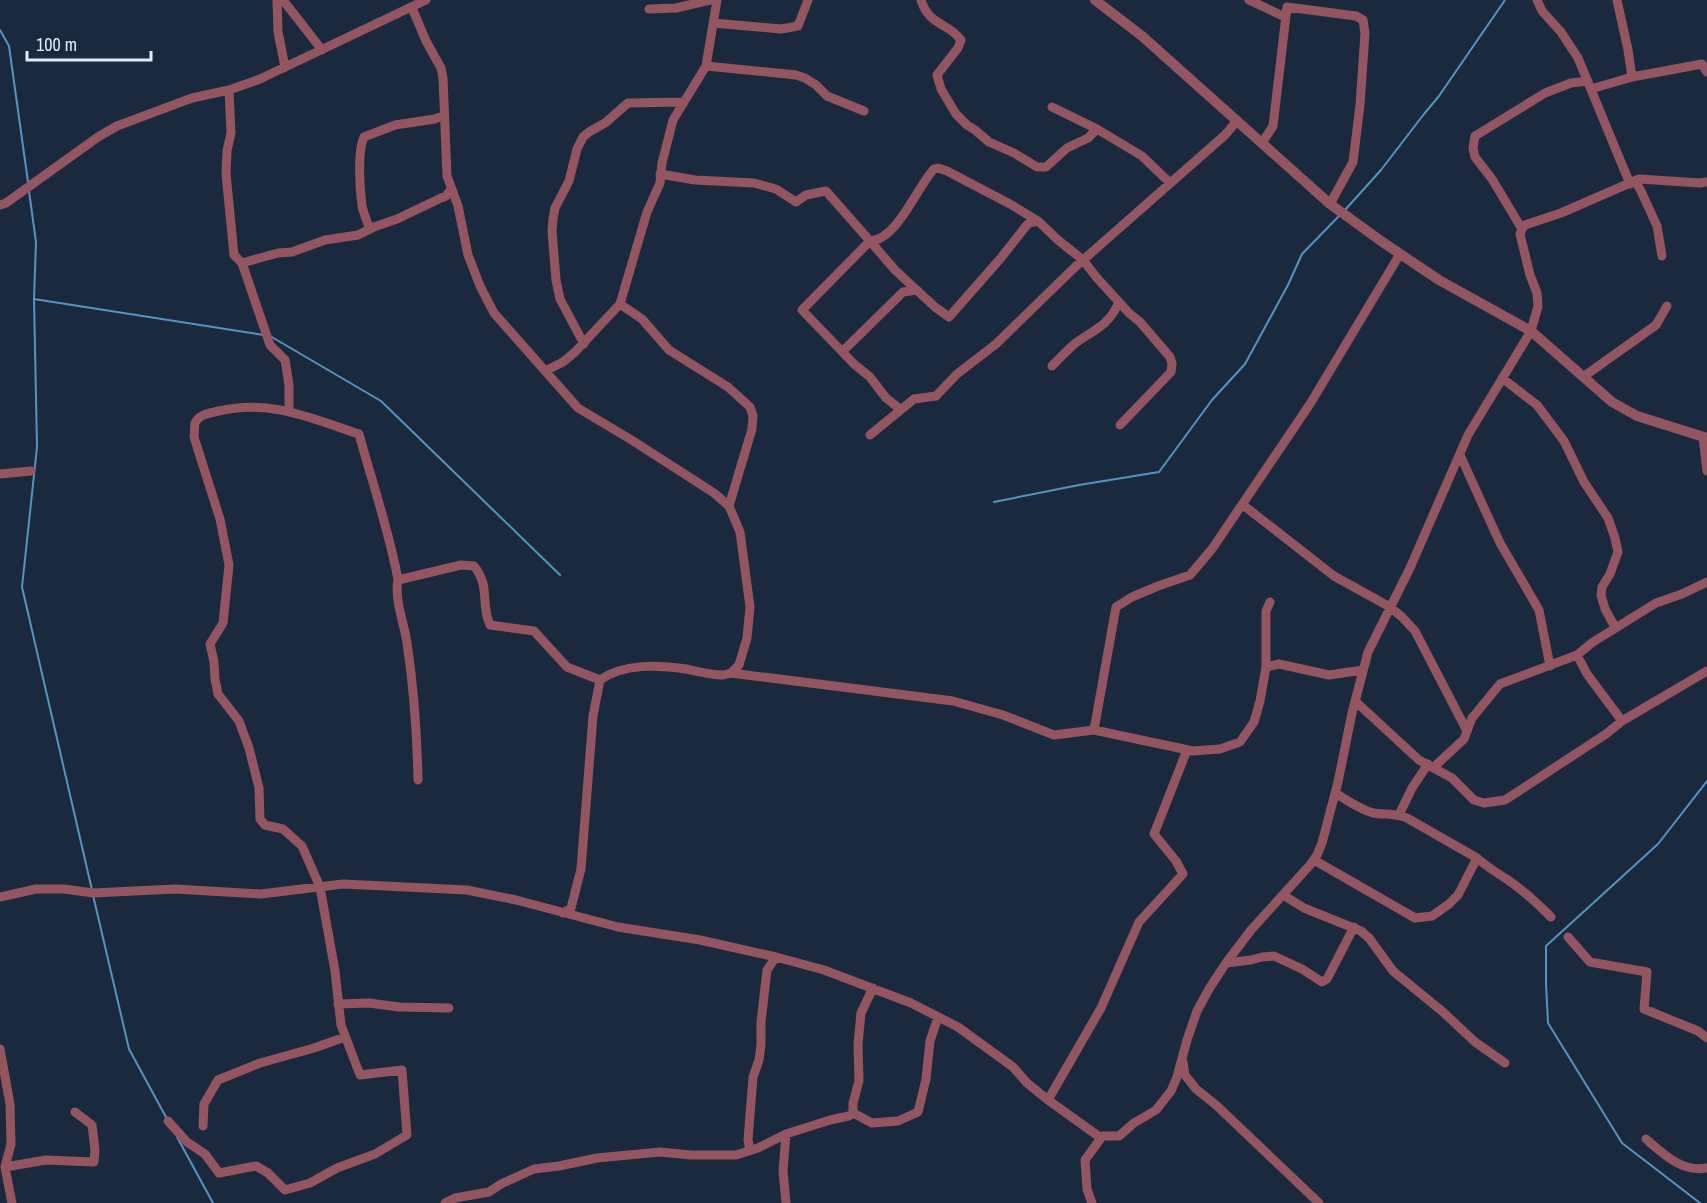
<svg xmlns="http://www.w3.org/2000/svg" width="1707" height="1203" font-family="'Archivo Narrow',sans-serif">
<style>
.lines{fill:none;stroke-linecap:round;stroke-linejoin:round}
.stream{stroke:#5593c1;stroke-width:2}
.minor{stroke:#935660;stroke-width:9}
.tertiary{stroke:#935660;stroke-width:10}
</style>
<rect width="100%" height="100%" fill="#1b293e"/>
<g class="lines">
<path class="stream" d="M 0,30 L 9,46 L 28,182
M 29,191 L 36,242 L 34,299 L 37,447 L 22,587 L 92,890
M 1345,210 L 1381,170 L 1424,114 L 1439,96 L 1505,0
M 34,299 L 264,335
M 270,336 L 381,401 L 560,575
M 994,502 L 1079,485 L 1159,472 L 1212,400 L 1245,364 L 1288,285 L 1302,254 L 1339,216
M 93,895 L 129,1049 L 167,1119
M 177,1137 L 213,1203
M 1700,1203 L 1622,1143 L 1548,1023 L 1546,984 L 1546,946 L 1658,844 L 1707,781"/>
<path class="minor" d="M 277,0 L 278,32 L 285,67
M 283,0 L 322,50
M 921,0 C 929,26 948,22 961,40 L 958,48 L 937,75 L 941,89 L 956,114 L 967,125 L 975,130 L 989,142 L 1014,153 L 1037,167 L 1046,167 L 1067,148 L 1088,138 L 1097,129
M 1249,0 L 1285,17
M 1537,0 L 1542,11 L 1561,32 L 1578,58 L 1630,184
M 1617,0 L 1628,50 L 1632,77
M 412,8 L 426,41 L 441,68 L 443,78 L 447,176 L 458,206 L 468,255 L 480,286 L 494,313 L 578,408 L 630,439 L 714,493 L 729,506 L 740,532 L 750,607 L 747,638 L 739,665 L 731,673 L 723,675 C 711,675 699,672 686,669 C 658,665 624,663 600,680 L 593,716 L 581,869 L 571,908 L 563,913
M 649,9 L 676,8 L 710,0
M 713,23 L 781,29 L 798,26 L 808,0
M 706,66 L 796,75 L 805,78 L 816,85 L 827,96 L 864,111
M 1591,89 L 1632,77 L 1702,64 L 1707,72
M 229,90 L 231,133 L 227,151 L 226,174 L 234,255 L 242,263
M 1052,107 L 1097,129 L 1142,156 L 1170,183
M 1262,143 L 1273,126 L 1287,7 L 1356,16 L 1363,20 L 1365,33 L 1360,105 L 1353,162 L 1330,204
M 660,174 L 695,180 L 754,183 L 776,189 L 796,202 L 806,195 L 826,191 L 870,241 C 897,240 917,187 934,169 L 938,168 L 947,171 L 1010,204 L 1038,221 L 1058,240 L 1083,260 L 1097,278 L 1129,313 L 1140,322 L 1170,357 L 1172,364 L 1171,372 L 1120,425
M 1635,181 L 1641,191 L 1657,226 L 1662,256
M 0,205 L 6,203 L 98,137 L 117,126 L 192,98 L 229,90 L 260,79 L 426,0
M 370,229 C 367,222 364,214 362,206 C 360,190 357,152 364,137 L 395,125 L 435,119 L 444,115
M 1522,229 L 1492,179 L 1475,157 L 1473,148 L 1475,136 L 1545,93 L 1571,83 L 1588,81
M 620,304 L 642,319 L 669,350 L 728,387 L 750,407 L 753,416 L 752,429 L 729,506
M 584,344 L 560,299 L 556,280 L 552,231 L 553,219 L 555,208 L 569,181 L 577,149 L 583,137 L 589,132 L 605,123 L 628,103 L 683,102
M 843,351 L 903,292 L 917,290
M 1052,366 C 1060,358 1068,349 1077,342 C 1096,329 1109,325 1119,302
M 545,371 L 563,362 L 575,352 L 620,304 L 647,212 L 660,183 L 662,163 L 673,120 L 706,66 L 717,0
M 1583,377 L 1656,325 L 1667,306
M 1502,378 L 1537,405 L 1564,441 L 1584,482 L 1608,518 L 1615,538 L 1618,552 L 1610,574 L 1602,587 L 1601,595 L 1605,609 L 1615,627
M 900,409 L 886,398 L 870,377 L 854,364 L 802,310 L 870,241 L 895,270 L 935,307 L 949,317 L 1000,259 L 1026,226 L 1029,223 L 1038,221
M 289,410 L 289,385 L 285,360 L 270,345 L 242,263 L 278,253 L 292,252 L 325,240 L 358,235 L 374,227 L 397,219 L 441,198 L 446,196 L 451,189
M 870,435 L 914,399 L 936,396 L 957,374 L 996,344 L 1074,268 L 1225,135 L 1237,121
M 1703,437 L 1707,471
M 1460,455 L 1500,543 L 1539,610 L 1550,666
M 0,474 L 31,471
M 1243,505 L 1334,576 L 1390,607 L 1402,617 L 1415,631 L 1467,731
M 1577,655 L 1587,674 L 1622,721
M 1266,667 L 1266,611 L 1270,602
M 731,673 L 953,701 L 1003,715 L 1054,735 L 1094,730 L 1193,751 L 1220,749 L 1240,742 L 1254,722 L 1260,701 L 1266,667 L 1279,664 L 1329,675 L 1363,670
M 1355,701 L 1419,760 L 1452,778 L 1474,800 L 1484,803 L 1505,800 L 1606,734 L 1622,721 L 1707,671
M 1094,730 L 1116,607 L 1132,597 L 1158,586 L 1190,575 L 1212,549 L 1310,404 L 1400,254
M 1434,767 L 1464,739 L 1472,718 L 1500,684 L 1577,655 L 1593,642 L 1656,603 L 1682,594 L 1707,582
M 418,780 C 417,734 414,689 407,643 C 404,623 394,598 398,580 L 461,565 L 474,566 C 491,587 480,604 490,625 L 534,631 L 567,667 L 600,680
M 1335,793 C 1347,800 1359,809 1373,813 C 1385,815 1396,813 1407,818 L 1477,858 C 1487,867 1497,873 1508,880 C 1524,891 1538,904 1551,917
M 1399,815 L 1412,788 L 1428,764
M 1314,860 L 1415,918 L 1432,916 L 1449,904 L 1458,895 L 1477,858
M 1283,895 L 1304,908 L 1361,931 L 1369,938 L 1393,971 L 1443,1012 L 1475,1042 L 1505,1063
M 0,897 L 36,889 L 64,889 L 93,893 L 175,889 L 261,894 L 343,884 L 467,890 L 516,900 L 618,927 L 700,940 L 776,957 L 824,970 L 911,1003 L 958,1027 L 1013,1067 L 1027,1083 L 1048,1100 L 1101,1138 L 1103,1136 L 1119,1136 L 1134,1123 L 1156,1110 L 1171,1091 L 1177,1077 L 1187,1040 L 1197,1011 L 1209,989 L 1226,963 L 1251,930 L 1310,865 L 1317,855 L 1322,843 L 1338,782 L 1352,713 L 1368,652 L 1410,568 L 1468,435 L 1531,331 L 1538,306 L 1537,293 L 1530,275 L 1520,234 L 1522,229 L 1525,225 L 1561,213 L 1639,179 L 1700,183 L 1707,182
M 1568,937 L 1590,962 L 1647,972 L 1644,1009 L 1698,1031 L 1707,1038
M 1226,963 L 1251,960 L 1262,957 L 1274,956 L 1302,969 L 1322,982 L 1327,979 L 1354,927
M 338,1004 L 369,1003 L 399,1007 L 449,1008
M 0,1049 L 10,1104 L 11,1144 L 5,1167 L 12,1203
M 1183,1062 L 1185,1075 L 1196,1089 L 1216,1105 L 1319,1203
M 1048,1100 L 1101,1008 L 1139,922 L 1183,874 L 1176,861 L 1154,834 L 1187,750
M 853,1113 L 872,1123 L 898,1121 L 918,1112 L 926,1079 L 930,1041 L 938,1017
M 853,1113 L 853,1103 L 859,1081 L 858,1044 L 861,1013 L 873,988
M 168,1121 L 187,1142 L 205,1154 L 219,1173 L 256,1166 L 268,1173 L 285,1190 L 310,1183 L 337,1168 L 375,1154 L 407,1135 L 402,1070 L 360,1075 L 341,1025 L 335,971 L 320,887 L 302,846 L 283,829 L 265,825 L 260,819 L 259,788 L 249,748 L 239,721 L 218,694 L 215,679 L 214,662 L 210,644 L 223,623 L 229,565 L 220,519 L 194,437 C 195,433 194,427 195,423 C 199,414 210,413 219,411 C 270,399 311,418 359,434 C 372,482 389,530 398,580
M 203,1126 L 204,1104 L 218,1080 L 260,1063 L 314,1048 L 345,1037
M 786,1134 L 783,1171 L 786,1203
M 1646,1139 C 1663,1154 1683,1173 1707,1168
M 750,1150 L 748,1140 L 753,1077 L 759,1060 L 761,1045 L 761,1022 L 767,970 L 776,957
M 5,1167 L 46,1160 L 94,1162 L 95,1150 L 92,1125 L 75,1112
M 445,1203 L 455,1198 L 489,1192 L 501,1184 L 534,1169 L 559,1166 L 597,1158 L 660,1152 L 691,1155 L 736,1155 L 758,1148 L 786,1134 L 830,1120 L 849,1116 L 853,1113
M 1092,1203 L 1087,1189 L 1085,1160 L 1101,1138"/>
<path class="tertiary" d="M 1095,0 L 1142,36 L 1330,204 L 1381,241 L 1439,280 L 1531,331 L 1612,402 L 1637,416 L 1707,438"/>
</g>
<path d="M27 51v9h124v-9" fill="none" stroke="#e2ecfa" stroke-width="3"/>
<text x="36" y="51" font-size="18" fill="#e2ecfa" stroke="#1b293e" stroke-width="4.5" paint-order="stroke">100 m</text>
</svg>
